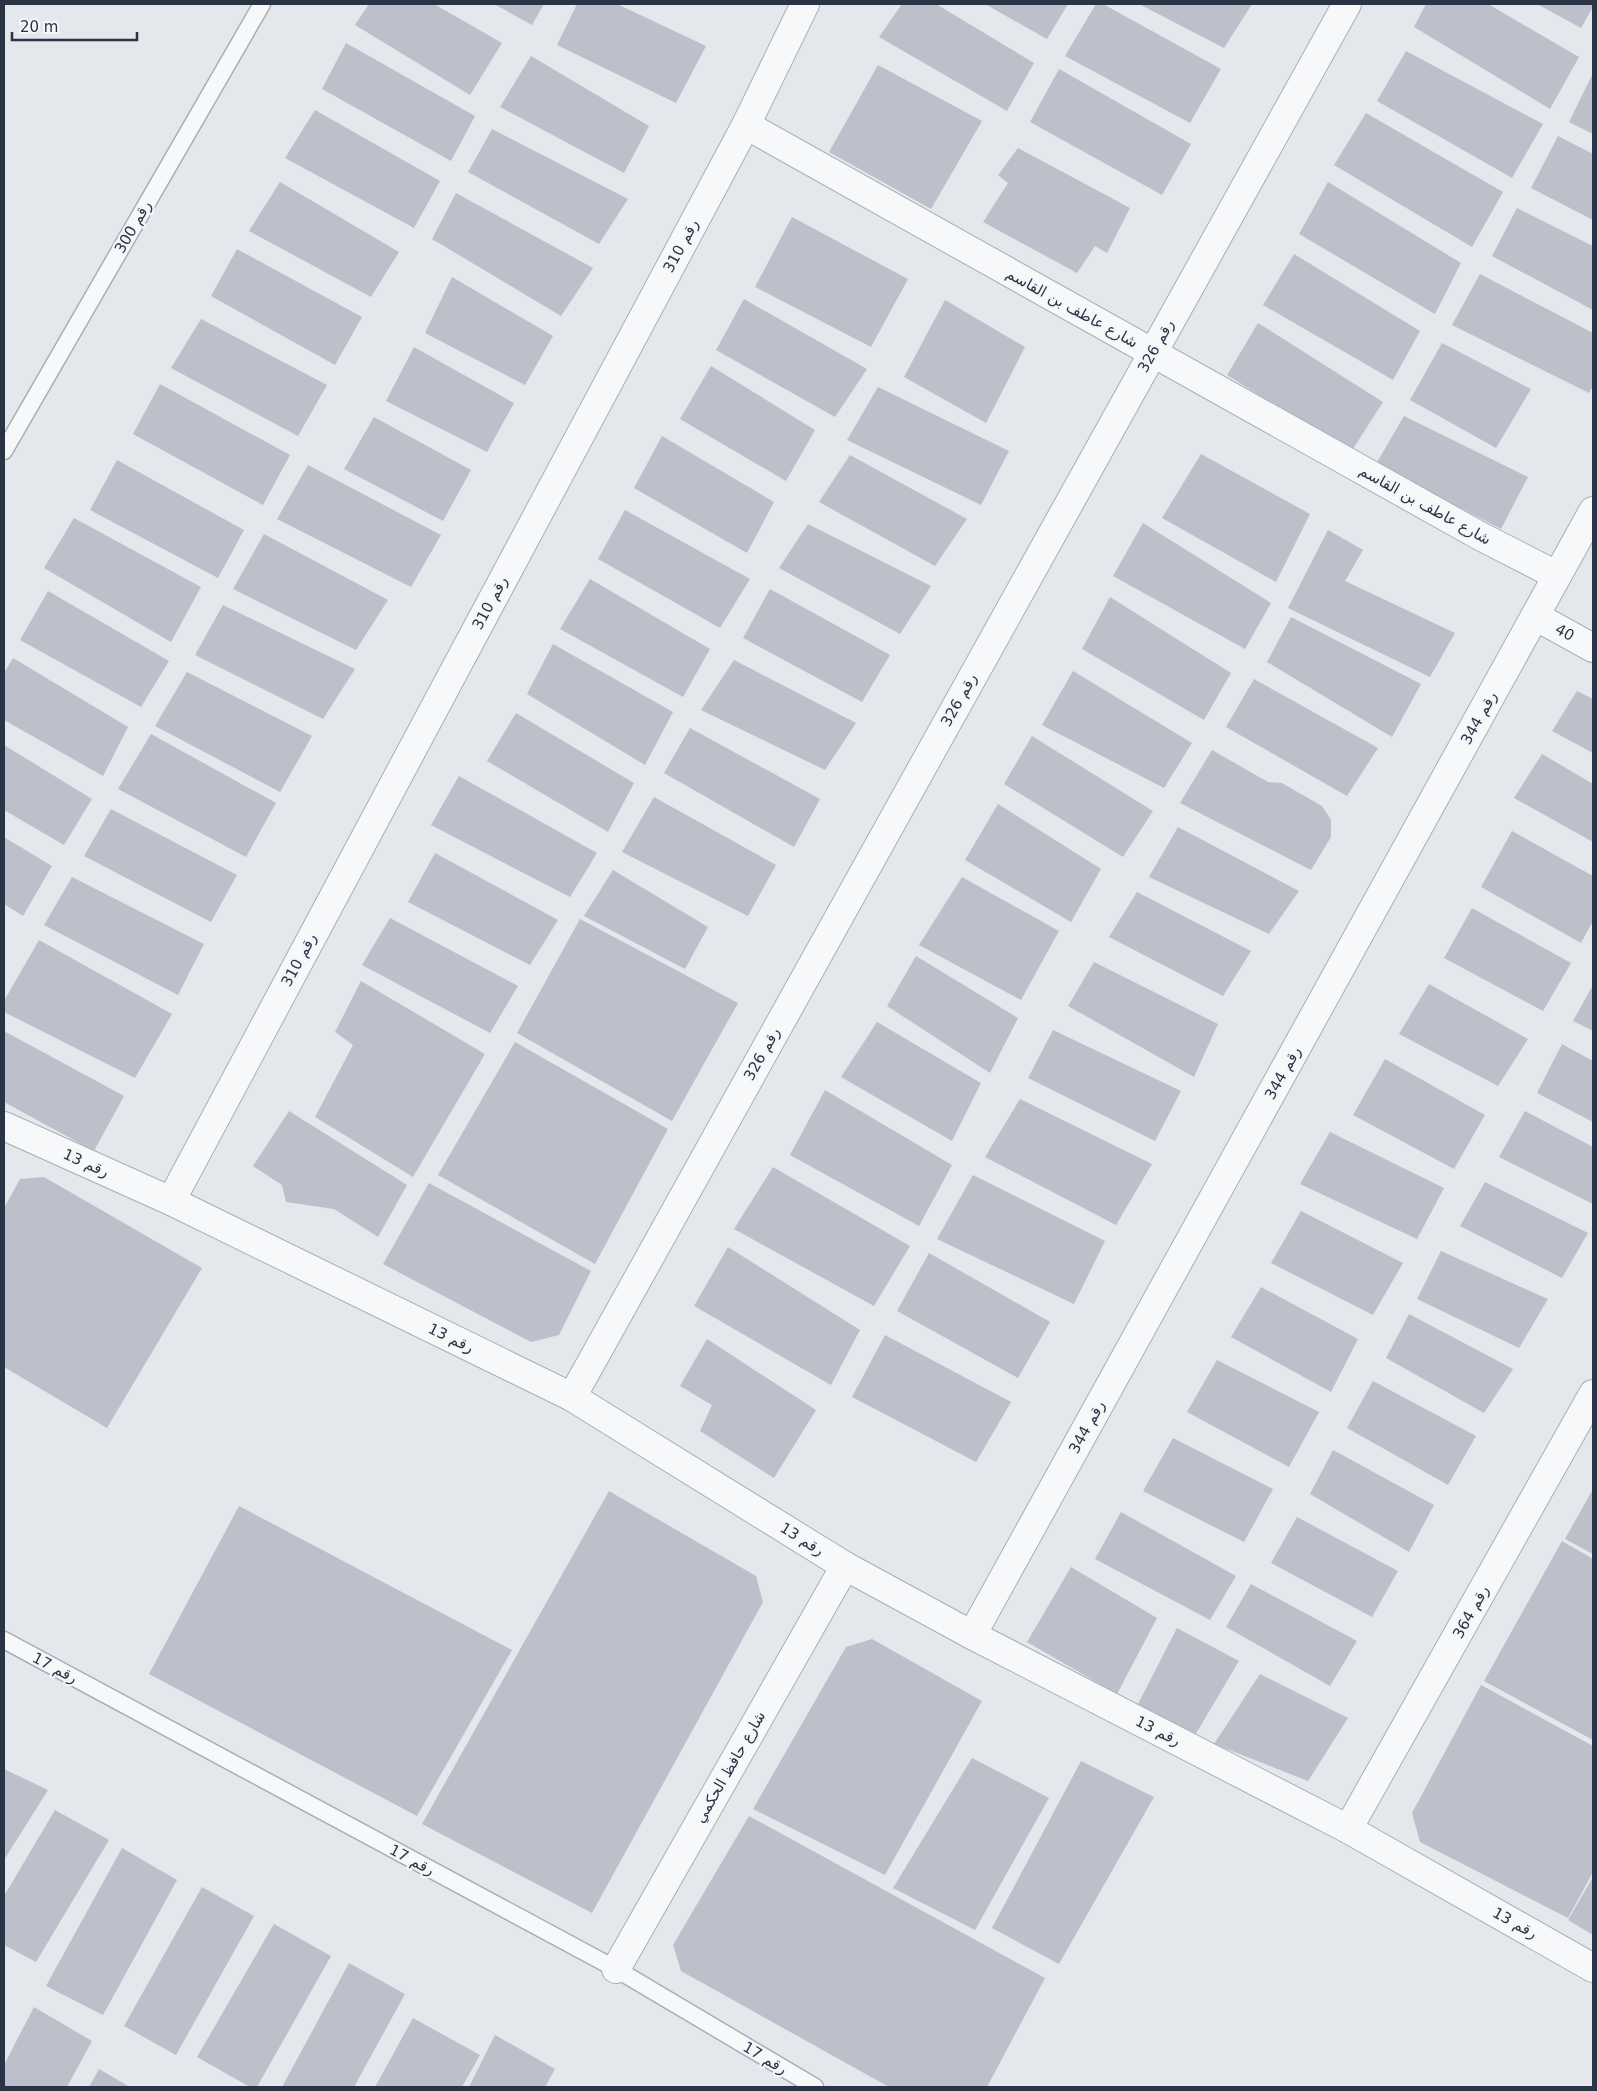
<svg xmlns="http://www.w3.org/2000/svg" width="1597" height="2091" font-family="'DejaVu Sans','Noto Naskh Arabic',sans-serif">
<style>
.building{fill:#bbc0ca}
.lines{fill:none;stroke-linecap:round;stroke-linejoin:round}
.service-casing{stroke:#a9aeb7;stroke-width:19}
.minor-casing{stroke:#a9aeb7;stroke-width:30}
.service{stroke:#f7f8fa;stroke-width:16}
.minor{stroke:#f7f8fa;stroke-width:28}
.labels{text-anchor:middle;stroke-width:4.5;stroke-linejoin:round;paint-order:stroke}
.street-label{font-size:15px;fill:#2b3445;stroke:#f4f6f9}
</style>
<rect width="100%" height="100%" fill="#e4e7ec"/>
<path class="building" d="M 369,4 L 434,4 L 502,43 L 470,95 L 355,25 Z
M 494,4 L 544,4 L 532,25 Z
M 577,4 L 617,4 L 706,46 L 676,103 L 557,45 Z
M 902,4 L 936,4 L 1034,63 L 1007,111 L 879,37 Z
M 985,4 L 1068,4 L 1047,39 Z
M 1096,4 L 1103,4 L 1221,69 L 1190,123 L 1065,56 Z
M 1139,4 L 1252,4 L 1224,48 Z
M 1426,4 L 1488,4 L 1579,57 L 1550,109 L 1414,27 Z
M 1537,4 L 1593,4 L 1593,7 L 1581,28 Z
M 346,43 L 475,116 L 451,161 L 322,89 Z
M 1406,51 L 1543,124 L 1512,178 L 1377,101 Z
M 531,56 L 649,126 L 624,173 L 500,107 Z
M 878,65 L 982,121 L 931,209 L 829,152 Z
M 1059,69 L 1191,144 L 1162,195 L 1030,122 Z
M 1593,73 L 1593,134 L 1569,122 Z
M 315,110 L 440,181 L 414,228 L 285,158 Z
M 1366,113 L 1503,192 L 1472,247 L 1334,165 Z
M 492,129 L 628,199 L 599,244 L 468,172 Z
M 1558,136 L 1593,154 L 1593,220 L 1531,188 Z
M 1018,148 L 1130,208 L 1107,253 L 1095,246 L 1077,273 L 983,222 L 1008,183 L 998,175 Z
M 280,182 L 399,252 L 371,297 L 249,231 Z
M 1328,182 L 1461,263 L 1435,314 L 1299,234 Z
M 456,193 L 593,268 L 561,316 L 432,239 Z
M 1517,208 L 1593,246 L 1593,310 L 1492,256 Z
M 792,217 L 908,279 L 871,347 L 755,287 Z
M 237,249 L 362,317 L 335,365 L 211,296 Z
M 1294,254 L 1420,331 L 1393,380 L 1263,305 Z
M 1480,274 L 1593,333 L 1593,386 L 1589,393 L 1452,325 Z
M 452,277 L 553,336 L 525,385 L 425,333 Z
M 744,299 L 867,369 L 835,417 L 716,350 Z
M 945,300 L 1025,347 L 986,423 L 904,377 Z
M 201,319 L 327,385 L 298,436 L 171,368 Z
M 1258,323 L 1383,402 L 1351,452 L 1227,375 Z
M 1442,343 L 1531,389 L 1496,448 L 1410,400 Z
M 414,347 L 514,403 L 487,452 L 386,401 Z
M 711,366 L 815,430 L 786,481 L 680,419 Z
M 160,384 L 290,455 L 263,505 L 133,434 Z
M 878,387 L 1009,451 L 981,505 L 847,440 Z
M 1404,416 L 1528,477 L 1501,529 L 1376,464 Z
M 374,417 L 471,470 L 443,521 L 344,469 Z
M 662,436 L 774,502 L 747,553 L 634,488 Z
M 1201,454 L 1310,514 L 1276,582 L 1162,518 Z
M 850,455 L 967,519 L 935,566 L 819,502 Z
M 117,460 L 244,530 L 218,578 L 90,510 Z
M 308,465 L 441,535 L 411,587 L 277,519 Z
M 625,510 L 750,579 L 720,628 L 598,559 Z
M 74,518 L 201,587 L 171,642 L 44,568 Z
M 1143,523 L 1271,603 L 1245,649 L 1113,576 Z
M 808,524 L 931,586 L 900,634 L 779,568 Z
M 1328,530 L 1363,550 L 1345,581 L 1455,633 L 1430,677 L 1288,608 Z
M 264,534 L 388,600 L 356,650 L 233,589 Z
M 590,579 L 710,649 L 683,697 L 560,629 Z
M 770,589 L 890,655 L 862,702 L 743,638 Z
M 48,591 L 169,661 L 141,707 L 20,640 Z
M 1110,597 L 1231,673 L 1204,720 L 1082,649 Z
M 223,605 L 355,669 L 323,719 L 195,655 Z
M 1291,617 L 1421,684 L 1392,737 L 1267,662 Z
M 553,644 L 673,712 L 645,765 L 527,694 Z
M 13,658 L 128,727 L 103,776 L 4,720 L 4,673 Z
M 734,660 L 856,723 L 825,770 L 701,710 Z
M 1073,671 L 1192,743 L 1164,788 L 1042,725 Z
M 187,672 L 312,736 L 280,792 L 155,726 Z
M 1254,679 L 1378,748 L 1347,796 L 1226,727 Z
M 1577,691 L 1593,699 L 1593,753 L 1552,731 Z
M 516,713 L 634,783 L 608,832 L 487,761 Z
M 690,728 L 820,799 L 794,847 L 664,773 Z
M 151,734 L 276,803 L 246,857 L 118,789 Z
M 1032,736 L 1153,811 L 1123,857 L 1004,784 Z
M 4,745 L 92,799 L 64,845 L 4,810 Z
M 1212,750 L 1268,782 L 1282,783 L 1322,806 L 1331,820 L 1331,837 L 1311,870 L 1180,803 Z
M 1542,754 L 1593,784 L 1593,842 L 1514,798 Z
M 459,776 L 597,853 L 570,897 L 431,825 Z
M 654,797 L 776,865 L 748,916 L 622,852 Z
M 998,804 L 1101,869 L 1071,922 L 965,860 Z
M 111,809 L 237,875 L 211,922 L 84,856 Z
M 1178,827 L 1299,891 L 1269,934 L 1149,877 Z
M 1512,831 L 1593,876 L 1593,921 L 1581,943 L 1481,887 Z
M 4,837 L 52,866 L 23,916 L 4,904 Z
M 435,853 L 558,920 L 530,965 L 408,902 Z
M 613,870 L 708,927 L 685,969 L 584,916 Z
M 72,877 L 204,944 L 178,995 L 44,925 Z
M 962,877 L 1059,931 L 1021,1000 L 919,945 Z
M 1137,892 L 1251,951 L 1223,996 L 1109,937 Z
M 1472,908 L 1571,963 L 1543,1011 L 1444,958 Z
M 390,918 L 518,986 L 490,1033 L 362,965 Z
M 580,919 L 738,1003 L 672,1121 L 517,1033 Z
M 39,940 L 172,1014 L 135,1078 L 4,1012 L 4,1001 Z
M 916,956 L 1018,1018 L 990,1073 L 887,1006 Z
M 1094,962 L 1218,1024 L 1194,1077 L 1068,1006 Z
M 361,981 L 485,1054 L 413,1177 L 315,1117 L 353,1045 L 335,1032 Z
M 1429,984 L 1528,1039 L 1498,1086 L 1399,1034 Z
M 1593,985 L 1593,1031 L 1573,1021 Z
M 877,1022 L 981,1083 L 952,1141 L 841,1077 Z
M 1053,1030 L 1181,1091 L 1155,1141 L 1028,1078 Z
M 4,1031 L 124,1096 L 94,1151 L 4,1102 Z
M 515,1042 L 668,1129 L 595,1264 L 438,1175 Z
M 1562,1044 L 1593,1061 L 1593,1122 L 1537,1093 Z
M 1385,1059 L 1485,1115 L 1454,1169 L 1353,1115 Z
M 825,1090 L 952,1165 L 919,1226 L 790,1155 Z
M 1020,1099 L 1152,1164 L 1116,1225 L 985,1157 Z
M 289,1111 L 407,1185 L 378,1237 L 334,1209 L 286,1202 L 282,1185 L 253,1166 Z
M 1525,1111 L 1593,1147 L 1593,1204 L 1499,1157 Z
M 1330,1132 L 1444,1188 L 1417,1239 L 1300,1184 Z
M 773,1167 L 910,1246 L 874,1306 L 734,1229 Z
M 973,1175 L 1105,1241 L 1074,1304 L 937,1239 Z
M 44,1177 L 202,1268 L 107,1428 L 4,1367 L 4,1208 L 20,1179 Z
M 1485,1182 L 1588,1233 L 1562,1278 L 1460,1226 Z
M 429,1183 L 591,1271 L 559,1335 L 531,1342 L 383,1264 Z
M 1301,1211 L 1403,1263 L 1373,1315 L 1271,1263 Z
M 728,1247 L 860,1330 L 831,1385 L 694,1306 Z
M 1441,1251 L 1548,1299 L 1519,1348 L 1417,1299 Z
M 929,1253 L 1050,1322 L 1018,1378 L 897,1311 Z
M 1261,1287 L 1358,1339 L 1331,1392 L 1231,1337 Z
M 1409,1314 L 1513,1369 L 1484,1413 L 1386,1358 Z
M 885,1335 L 1011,1402 L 976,1462 L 852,1397 Z
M 707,1339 L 816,1410 L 774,1478 L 700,1431 L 712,1405 L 680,1386 Z
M 1217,1360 L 1319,1412 L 1289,1467 L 1187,1412 Z
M 1373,1381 L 1476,1436 L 1448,1485 L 1347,1428 Z
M 1173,1438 L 1273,1489 L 1244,1542 L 1143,1491 Z
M 1333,1450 L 1434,1505 L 1409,1552 L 1310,1494 Z
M 1593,1489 L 1593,1554 L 1565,1539 Z
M 609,1491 L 756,1576 L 763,1602 L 592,1913 L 422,1824 Z
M 239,1506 L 512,1650 L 417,1816 L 149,1674 Z
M 1121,1512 L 1236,1576 L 1210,1620 L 1095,1559 Z
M 1297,1517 L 1398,1571 L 1372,1617 L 1271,1563 Z
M 1562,1541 L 1593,1559 L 1593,1740 L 1484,1681 Z
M 1071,1567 L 1157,1618 L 1117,1694 L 1027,1642 Z
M 1251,1584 L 1357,1641 L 1330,1686 L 1226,1627 Z
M 1177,1628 L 1239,1661 L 1194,1737 L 1137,1706 Z
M 872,1639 L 982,1701 L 885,1875 L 753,1809 L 846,1647 Z
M 1260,1674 L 1348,1718 L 1308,1781 L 1214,1744 Z
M 1481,1685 L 1593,1746 L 1593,1872 L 1568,1918 L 1420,1842 L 1412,1813 Z
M 972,1758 L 1049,1798 L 975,1930 L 893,1888 Z
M 1081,1761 L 1154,1797 L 1059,1964 L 992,1928 Z
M 4,1769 L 48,1790 L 4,1860 Z
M 55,1810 L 109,1840 L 36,1962 L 4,1945 L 4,1896 Z
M 749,1816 L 1045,1978 L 987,2087 L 889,2087 L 681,1971 L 673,1945 Z
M 122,1848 L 177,1880 L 103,2015 L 46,1986 Z
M 1593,1877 L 1593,1935 L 1568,1920 Z
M 202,1887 L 254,1916 L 176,2055 L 124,2026 Z
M 274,1924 L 331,1956 L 257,2087 L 250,2087 L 197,2057 Z
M 349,1963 L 405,1994 L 354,2087 L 282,2087 Z
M 34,2007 L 92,2041 L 67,2087 L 4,2087 L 4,2065 Z
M 413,2018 L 480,2055 L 462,2087 L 375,2087 Z
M 495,2035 L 555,2069 L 545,2087 L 469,2087 Z
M 99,2069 L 130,2087 L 89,2087 Z"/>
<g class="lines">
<defs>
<path id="service" d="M 4,451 L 262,4
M 4,1640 L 616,1969 L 815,2087"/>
<g id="minor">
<path d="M 746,125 L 1480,536 L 1556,575"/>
<path id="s1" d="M 1535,616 L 1593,648"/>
<path d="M 4,1126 L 171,1201 L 572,1397 L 845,1566 L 972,1635 L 1348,1829 L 1593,1968"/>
<path d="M 171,1201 L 746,125 L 805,4"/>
<path d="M 572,1397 L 1347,4"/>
<path d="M 972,1635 L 1593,511"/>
<path d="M 1348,1829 L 1593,1394"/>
<path d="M 616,1969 L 845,1566"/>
</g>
</defs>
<use href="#service" class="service-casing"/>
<use href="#minor" class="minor-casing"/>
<use href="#service" class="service"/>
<use href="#minor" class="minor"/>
</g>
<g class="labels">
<g class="street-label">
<text transform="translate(133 227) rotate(-60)" y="5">رقم 300</text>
<text transform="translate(681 246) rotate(-62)" y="5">رقم 310</text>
<text transform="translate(1072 308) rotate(29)" y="5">شارع عاطف بن القاسم</text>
<text transform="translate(1156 346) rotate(-61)" y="5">رقم 326</text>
<text transform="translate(1425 505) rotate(29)" y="5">شارع عاطف بن القاسم</text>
<text transform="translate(490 603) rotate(-62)" y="5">رقم 310</text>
<text dy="5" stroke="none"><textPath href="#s1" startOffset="34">40</textPath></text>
<text transform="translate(959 700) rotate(-61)" y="5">رقم 326</text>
<text transform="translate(1479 718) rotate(-61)" y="5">رقم 344</text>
<text transform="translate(299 960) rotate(-62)" y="5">رقم 310</text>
<text transform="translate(762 1054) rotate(-61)" y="5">رقم 326</text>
<text transform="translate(1283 1073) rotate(-61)" y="5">رقم 344</text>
<text transform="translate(86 1163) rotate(24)" y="5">رقم 13</text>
<text transform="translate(451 1338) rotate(26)" y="5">رقم 13</text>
<text transform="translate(1087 1427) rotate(-61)" y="5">رقم 344</text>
<text transform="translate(802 1539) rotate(32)" y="5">رقم 13</text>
<text transform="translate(1471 1612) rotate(-61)" y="5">رقم 364</text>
<text transform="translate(55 1668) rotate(28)" y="5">رقم 17</text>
<text transform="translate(1158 1731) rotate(27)" y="5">رقم 13</text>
<text transform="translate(730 1767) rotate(-60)" y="5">شارع حافظ الحكمي</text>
<text transform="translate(412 1860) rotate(28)" y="5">رقم 17</text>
<text transform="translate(1515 1923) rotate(29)" y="5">رقم 13</text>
<text transform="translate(765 2058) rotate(31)" y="5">رقم 17</text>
</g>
</g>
<rect width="1597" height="2091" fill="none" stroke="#2b3445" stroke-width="10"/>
<path d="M12 32v8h125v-8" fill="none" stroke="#2b3445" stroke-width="2.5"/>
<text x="20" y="32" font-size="15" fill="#2b3445" stroke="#f4f6f9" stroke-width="4" paint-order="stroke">20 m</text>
</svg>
